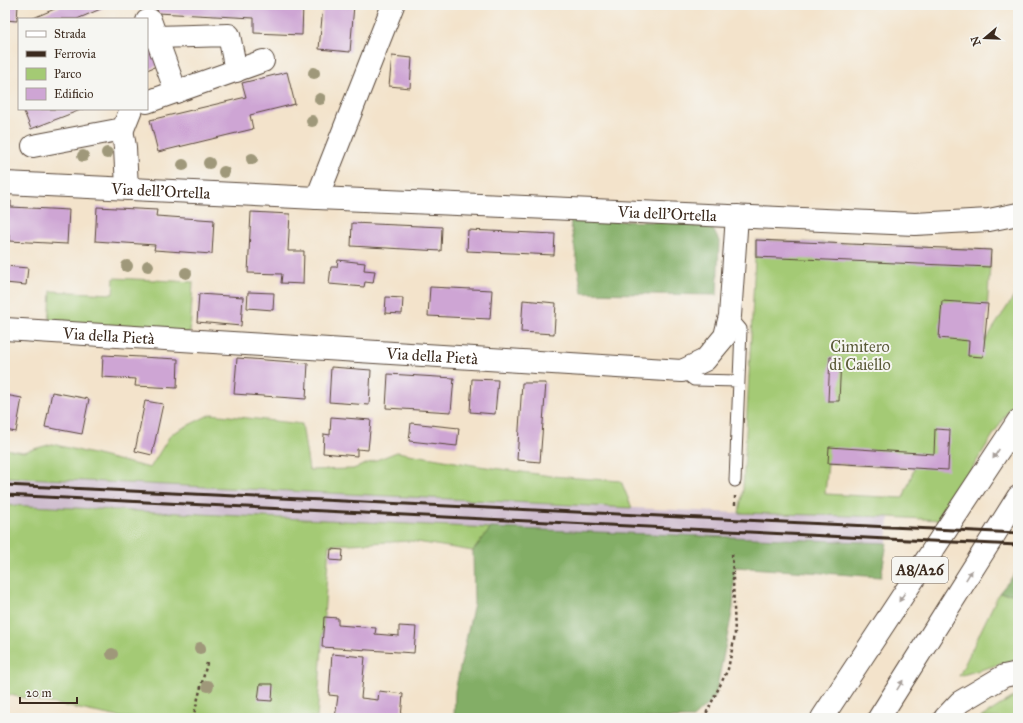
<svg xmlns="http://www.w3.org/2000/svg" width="1023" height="723" font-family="'IM FELL Great Primer',serif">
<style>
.industrial{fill:#cfbdcf}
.green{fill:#a4ca74;stroke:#707a49;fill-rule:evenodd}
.forest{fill:#83ae66;stroke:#5f6c42}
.building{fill:#cea5d4}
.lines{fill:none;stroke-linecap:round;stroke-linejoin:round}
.service-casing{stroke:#574638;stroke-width:13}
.minor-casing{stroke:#574638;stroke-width:24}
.motorway-casing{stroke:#574638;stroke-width:24}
.path{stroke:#574638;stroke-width:2.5;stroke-dasharray:3 3;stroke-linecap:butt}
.service{stroke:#fff;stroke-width:11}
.minor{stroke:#fff;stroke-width:22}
.motorway{stroke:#fff;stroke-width:22}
.rail{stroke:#3b2a1e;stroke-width:3}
.tree{fill:#9f987a}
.oneway{fill:#a79f9a}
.labels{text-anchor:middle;stroke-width:4;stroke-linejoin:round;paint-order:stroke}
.shield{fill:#f6f6f2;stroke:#73675e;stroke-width:1}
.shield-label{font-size:15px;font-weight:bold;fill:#3b2a1e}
.street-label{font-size:16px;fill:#3b2a1e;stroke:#f6f6f2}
.park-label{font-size:16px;fill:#5a5a38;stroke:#f6f6f2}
</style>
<rect width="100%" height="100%" fill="#f6f6f2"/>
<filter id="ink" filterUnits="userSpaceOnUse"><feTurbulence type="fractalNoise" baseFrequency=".025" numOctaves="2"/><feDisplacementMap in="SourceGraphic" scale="8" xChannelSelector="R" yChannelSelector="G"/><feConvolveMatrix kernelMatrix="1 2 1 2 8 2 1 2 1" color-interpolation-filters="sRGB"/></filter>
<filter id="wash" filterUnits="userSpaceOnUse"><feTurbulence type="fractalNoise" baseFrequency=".012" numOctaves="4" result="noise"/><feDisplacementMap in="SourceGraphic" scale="16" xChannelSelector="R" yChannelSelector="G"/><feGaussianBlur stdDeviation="0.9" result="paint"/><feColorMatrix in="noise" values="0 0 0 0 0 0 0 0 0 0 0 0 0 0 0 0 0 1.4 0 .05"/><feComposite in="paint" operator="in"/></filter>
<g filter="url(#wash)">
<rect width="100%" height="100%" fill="#f3e3cb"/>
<path class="industrial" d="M 5,477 L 739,513 L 889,517 L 887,543 L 491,528 L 5,505 Z"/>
<path class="green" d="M 756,240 L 991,250 L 985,341 L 1018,290 L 1018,395 L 940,520 L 889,517 L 739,513 L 743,489 ZM 828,463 L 913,468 L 914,469 L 903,498 L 825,494 Z
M 114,278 L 193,282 L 190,333 L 49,326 L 51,291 L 113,294 Z
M 211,414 L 302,424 L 309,470 L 353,469 L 397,452 L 479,466 L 551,476 L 621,481 L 632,508 L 5,477 L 5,449 L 23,452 L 52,444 L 150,468 L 171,434 Z
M 5,505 L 74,508 L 491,528 L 473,551 L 411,541 L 329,545 L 317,718 L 124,718 L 5,694 L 5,668 L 8,645 L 5,644 Z
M 999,593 L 1018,594 L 1018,659 L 959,676 Z
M 1018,694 L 1018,718 L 980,718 Z"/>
<path class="forest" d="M 570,220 L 710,223 L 719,241 L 717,295 L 582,293 Z
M 491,528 L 887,543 L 881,577 L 735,567 L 733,608 L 715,697 L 693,718 L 454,718 L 455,691 L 474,603 L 473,551 Z
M 1018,570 L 1018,594 L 999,593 Z"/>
<g id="blocks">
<path class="building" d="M 5,5 L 18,5 L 17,21 L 5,20 Z
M 64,5 L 110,5 L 77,19 L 31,19 Z
M 158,5 L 303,5 L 302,35 L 254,33 L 254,18 L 157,13 Z
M 327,5 L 354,5 L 350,52 L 319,49 L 323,7 L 327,7 Z
M 147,34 L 159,65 L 147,70 Z
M 392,56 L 412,58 L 410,88 L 389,86 Z
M 287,72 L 295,104 L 250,115 L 253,129 L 158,152 L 150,120 L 246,97 L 242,83 Z
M 23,109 L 83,109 L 31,129 Z
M 5,200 L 11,201 L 11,207 L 69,210 L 67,244 L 9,241 L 9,235 L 5,235 Z
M 97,207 L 157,210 L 156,216 L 214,220 L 212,254 L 154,250 L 155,245 L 95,241 Z
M 251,212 L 290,214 L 288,251 L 304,251 L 303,284 L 281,283 L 282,274 L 248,273 Z
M 352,223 L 442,227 L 441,251 L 351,246 Z
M 468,230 L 555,234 L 554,255 L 467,251 Z
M 756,240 L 991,250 L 990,267 L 756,257 Z
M 338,260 L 365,263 L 364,270 L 375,271 L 373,283 L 365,282 L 364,287 L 329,284 L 331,267 L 337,267 Z
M 5,266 L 28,268 L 26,285 L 5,283 Z
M 430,287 L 492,290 L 490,319 L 428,316 Z
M 248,292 L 274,293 L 273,310 L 247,308 Z
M 199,294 L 243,297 L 241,326 L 197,322 Z
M 386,297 L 403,298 L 402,314 L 385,313 Z
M 523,300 L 556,303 L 554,334 L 521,332 Z
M 942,301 L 988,304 L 983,357 L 968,356 L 969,341 L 939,338 Z
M 103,355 L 178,359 L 177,388 L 135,386 L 136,379 L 102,377 Z
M 830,357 L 841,358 L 839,401 L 828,401 Z
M 237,358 L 308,363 L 306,399 L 234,394 Z
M 331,367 L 371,370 L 369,405 L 329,402 Z
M 388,374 L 454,378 L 451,412 L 386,408 Z
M 472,379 L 498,380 L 495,414 L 470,412 Z
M 522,383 L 546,383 L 540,462 L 517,460 Z
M 52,392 L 89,399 L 82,434 L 45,427 Z
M 5,395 L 22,398 L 16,432 L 5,430 Z
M 145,401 L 163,404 L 152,455 L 135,451 Z
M 331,417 L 371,420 L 368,450 L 357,449 L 357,456 L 323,453 L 324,434 L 330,435 Z
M 411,423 L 459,428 L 457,446 L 409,441 Z
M 935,429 L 950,430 L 948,470 L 828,463 L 829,447 L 934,454 Z
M 331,549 L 343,550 L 342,561 L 330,560 Z
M 324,617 L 338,618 L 338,625 L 376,628 L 375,634 L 399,636 L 399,626 L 416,627 L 414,653 L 322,647 Z
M 332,654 L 365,657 L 361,698 L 378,700 L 379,691 L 403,694 L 401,718 L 335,718 L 338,696 L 329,695 Z
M 260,684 L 273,684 L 272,701 L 258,700 Z"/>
</g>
</g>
<g filter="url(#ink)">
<use href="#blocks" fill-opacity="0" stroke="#574638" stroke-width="1"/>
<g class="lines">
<defs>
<path id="service" d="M 730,316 L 741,329 L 735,481
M 682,371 L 694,380 L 739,381"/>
<g id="minor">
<path d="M 147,21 L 150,20 L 176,92"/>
<path d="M 156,37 L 229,35 L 236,71"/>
<path d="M 147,102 L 263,61"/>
<path d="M 122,129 L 125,147 L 127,189"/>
<path d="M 33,146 L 123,129 L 131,109"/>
<path id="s1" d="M 5,183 L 317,198 L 915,224 L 989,220 L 1018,214"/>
<path d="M 317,198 L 393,5"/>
<path id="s2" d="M 5,329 L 682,371 L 705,360 L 725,336 L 730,316 L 737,216"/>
<path d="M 945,718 L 960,702 L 1004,676 L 1018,673"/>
</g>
<path id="motorway" d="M 822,718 L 1018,421
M 879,718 L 1018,497"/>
</defs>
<use href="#service" class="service-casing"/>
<use href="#minor" class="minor-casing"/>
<use href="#motorway" class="motorway-casing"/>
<path class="path" d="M 735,505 L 735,495
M 193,718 L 207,663
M 703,718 L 706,714 L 728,669 L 735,635 L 732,551"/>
<use href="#service" class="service"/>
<use href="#minor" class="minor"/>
<use href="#motorway" class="motorway"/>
<path class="rail" d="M 5,485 L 1018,533
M 5,495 L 887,539 L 1018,545"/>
</g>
<g class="tree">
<circle cx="314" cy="73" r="6"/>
<circle cx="320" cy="99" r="6"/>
<circle cx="312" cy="121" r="6"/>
<circle cx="107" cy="153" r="6"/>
<circle cx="83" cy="156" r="6"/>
<circle cx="252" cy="159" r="6"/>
<circle cx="209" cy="163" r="6"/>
<circle cx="183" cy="165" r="6"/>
<circle cx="224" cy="172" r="6"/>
<circle cx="127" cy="266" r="6"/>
<circle cx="148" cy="266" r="6"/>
<circle cx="186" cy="273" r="6"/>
<circle cx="200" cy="648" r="6"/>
<circle cx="112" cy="654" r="6"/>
<circle cx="208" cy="686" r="6"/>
</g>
<defs><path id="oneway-solid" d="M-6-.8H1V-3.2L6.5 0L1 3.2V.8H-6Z"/></defs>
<g class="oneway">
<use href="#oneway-solid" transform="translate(996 454) rotate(123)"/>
<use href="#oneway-solid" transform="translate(969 575) rotate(-58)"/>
<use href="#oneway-solid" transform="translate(902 597) rotate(123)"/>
<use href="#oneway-solid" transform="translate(900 685) rotate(-58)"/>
</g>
</g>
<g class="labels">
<rect class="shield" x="892" y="557" width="56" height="26" rx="3"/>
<g class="shield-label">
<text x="920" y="575">A8/A26</text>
</g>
<g class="street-label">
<text dy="6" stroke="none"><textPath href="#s1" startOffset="156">Via dell'Ortella</textPath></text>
<text dy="6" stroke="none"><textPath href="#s1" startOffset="663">Via dell'Ortella</textPath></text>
<text dy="6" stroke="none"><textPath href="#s2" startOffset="104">Via della Pietà</textPath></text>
<text dy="6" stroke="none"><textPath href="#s2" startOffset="428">Via della Pietà</textPath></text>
</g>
<g class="park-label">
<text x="860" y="352">Cimitero<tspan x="860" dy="18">di Caiello</tspan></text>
</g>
</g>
<rect width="1023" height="723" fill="none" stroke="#f6f6f2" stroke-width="20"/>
<rect x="18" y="18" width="130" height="92" fill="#f6f6f2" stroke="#aba49d"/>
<rect x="26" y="31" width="20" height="6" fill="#ffffff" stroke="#aba49d"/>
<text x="54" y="38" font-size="12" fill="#3b2a1e">Strada</text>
<rect x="26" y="51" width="20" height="6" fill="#3b2a1e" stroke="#aba49d"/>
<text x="54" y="58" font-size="12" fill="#3b2a1e">Ferrovia</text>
<rect x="26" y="68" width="20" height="12" fill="#a4ca74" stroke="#aba49d"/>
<text x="54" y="78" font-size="12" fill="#3b2a1e">Parco</text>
<rect x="26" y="88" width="20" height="12" fill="#cea5d4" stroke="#aba49d"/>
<text x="54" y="98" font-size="12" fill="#3b2a1e">Edificio</text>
<g transform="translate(985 38) rotate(251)" stroke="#f6f6f2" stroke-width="3" paint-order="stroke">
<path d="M0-3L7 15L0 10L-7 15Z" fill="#3b2a1e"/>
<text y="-6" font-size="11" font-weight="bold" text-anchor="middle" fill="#3b2a1e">N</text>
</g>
<path d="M20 697v6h57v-6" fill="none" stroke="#3b2a1e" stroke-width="2"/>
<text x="26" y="697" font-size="12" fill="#3b2a1e" stroke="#f6f6f2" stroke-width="3" paint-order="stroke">20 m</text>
</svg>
